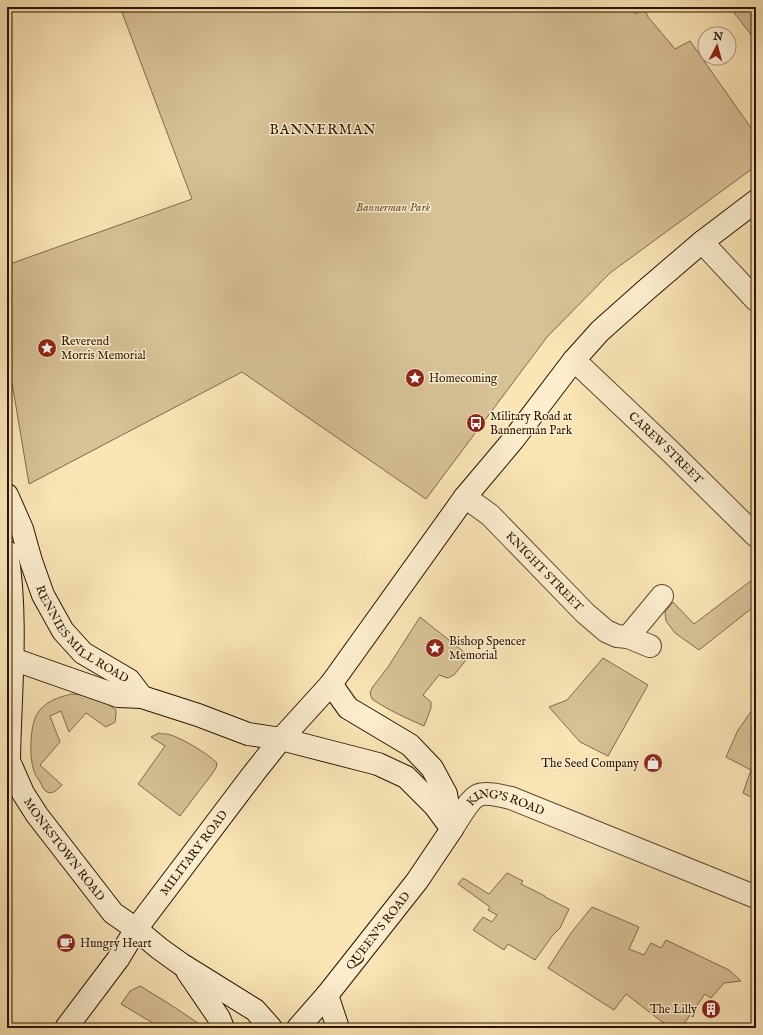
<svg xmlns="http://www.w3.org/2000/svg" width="763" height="1035" font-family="'IM FELL English',serif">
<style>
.green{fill:#d7c196;stroke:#806a4b}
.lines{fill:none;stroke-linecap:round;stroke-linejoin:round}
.street-casing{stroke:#5e472d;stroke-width:24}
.secondary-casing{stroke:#2a1200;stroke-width:24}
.street{stroke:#fceecf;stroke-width:22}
.secondary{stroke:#fceecf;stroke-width:22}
.labels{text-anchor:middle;stroke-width:3;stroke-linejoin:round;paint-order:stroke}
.park-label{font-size:12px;font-style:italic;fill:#674f34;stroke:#fceecf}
.poi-label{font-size:12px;fill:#2a1200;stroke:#fceecf;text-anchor:start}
.street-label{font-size:12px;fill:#2a1200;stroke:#fceecf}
.quarter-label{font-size:14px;letter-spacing:1px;fill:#2a1200;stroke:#fceecf}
</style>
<rect width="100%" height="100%" fill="#fae5b5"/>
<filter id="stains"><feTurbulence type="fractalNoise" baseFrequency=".005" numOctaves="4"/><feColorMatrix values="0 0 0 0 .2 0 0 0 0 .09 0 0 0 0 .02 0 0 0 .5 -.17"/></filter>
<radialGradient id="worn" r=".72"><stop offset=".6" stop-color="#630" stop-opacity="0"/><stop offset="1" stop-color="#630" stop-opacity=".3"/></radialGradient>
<path class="green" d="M 120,7 L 630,7 L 635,14 L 644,8 L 648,17 L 675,49 L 690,41 L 756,135 L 756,166 L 610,273 L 547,337 L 426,499 L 242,372 L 29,484 L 7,353 L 7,265 L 192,199 Z
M 736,7 L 756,7 L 756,41 L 732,10 Z
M 756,577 L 756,605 L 699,650 L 675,633 L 666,621 L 665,612 L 673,602 L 694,624 Z
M 420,617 L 469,656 L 454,675 L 448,678 L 439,675 L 423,695 L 431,702 L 431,708 L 424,726 C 406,718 388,710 372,699 L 370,693 L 372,688 L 388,667 Z
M 603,658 L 648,685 L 608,756 L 580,742 L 549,707 L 567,700 Z
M 72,694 C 88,695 103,700 116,710 L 116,714 L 115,722 L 106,727 L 86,713 L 69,732 L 61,711 L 50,716 L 60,742 L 40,765 L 62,785 C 58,789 53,795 47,792 C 43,790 42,785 40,782 C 38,778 35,775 34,771 C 29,758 30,728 36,716 C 43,702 58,697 72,694 Z
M 755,706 L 756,706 L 756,806 L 753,798 L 743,793 L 751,770 L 726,757 L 738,730 Z
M 159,733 C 162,734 165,734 168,734 C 182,738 207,753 217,763 L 216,768 L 212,774 L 180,816 L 138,784 L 165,746 L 151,737 Z
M 507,873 L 523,881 L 521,884 L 545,896 L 545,897 L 569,909 L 560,928 L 553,935 L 535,960 L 508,944 L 504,950 L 473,930 L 483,917 L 492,922 L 497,915 L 488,910 L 490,907 L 458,884 L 463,878 L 489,894 Z
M 592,907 L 639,927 L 629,949 L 644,955 L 651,943 L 661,948 L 666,940 L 729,970 L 741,981 L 724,983 L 711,998 L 705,994 L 681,1028 L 670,1028 L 626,994 L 614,1010 L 548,968 L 571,933 Z
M 140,986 L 168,1003 L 198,1023 L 201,1028 L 161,1028 L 121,1004 L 130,991 Z"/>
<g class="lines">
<defs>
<g id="street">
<path d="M 702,242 L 756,300"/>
<path id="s1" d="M 574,360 L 670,451 L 756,536"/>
<path id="s2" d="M 465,497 L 490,515 L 585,613 L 606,631 L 617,636 L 628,637 L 662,596"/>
<path d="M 628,637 L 650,646"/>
<path id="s3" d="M 452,829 C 457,821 470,798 479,795 C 486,792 503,796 511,798 L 756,897"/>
</g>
<g id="secondary">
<path id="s4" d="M 7,495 L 22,529 L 31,561 L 43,595 L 63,631 L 83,653 L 129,680 L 142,697 L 198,715 L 248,734 L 281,739 L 378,764 L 406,777 L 435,806 L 452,829"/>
<path d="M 7,552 C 18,620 10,692 9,761"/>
<path d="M 7,657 L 118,696 L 142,697"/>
<path d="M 331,684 L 348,708 L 410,745 L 432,768 L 446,794 L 451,824"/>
<path id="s5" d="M 7,760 L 9,761 L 23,793 L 37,815 L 113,913 L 136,929 L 160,949 L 181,964 L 255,1010 L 271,1028"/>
<path d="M 187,971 L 219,1018 L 223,1028"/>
<path d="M 327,995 L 338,1028"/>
<path id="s6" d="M 66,1028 L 118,959 L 136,929 L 254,773 L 281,739 L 331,684 L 465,497 L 513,440 L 574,360 L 600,331 L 646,290 L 702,242 L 756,201"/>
<path id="s7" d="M 298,1028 L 327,995 L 417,881 L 452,829"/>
</g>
</defs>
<use href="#street" class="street-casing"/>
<use href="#secondary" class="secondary-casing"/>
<use href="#street" class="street"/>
<use href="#secondary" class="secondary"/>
</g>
<defs>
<symbol id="sight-disc" viewBox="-11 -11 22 22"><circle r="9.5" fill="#8f2418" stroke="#fceecf"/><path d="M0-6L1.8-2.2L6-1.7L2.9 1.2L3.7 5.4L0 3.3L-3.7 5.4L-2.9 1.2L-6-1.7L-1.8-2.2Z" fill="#fff"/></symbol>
<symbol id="bus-disc" viewBox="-11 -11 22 22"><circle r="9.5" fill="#8f2418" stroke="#fceecf"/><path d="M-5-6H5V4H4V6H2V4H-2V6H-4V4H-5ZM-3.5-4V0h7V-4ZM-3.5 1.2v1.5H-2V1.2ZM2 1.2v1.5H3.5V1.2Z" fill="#fff"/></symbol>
<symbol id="shop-disc" viewBox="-11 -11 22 22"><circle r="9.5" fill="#8f2418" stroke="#fceecf"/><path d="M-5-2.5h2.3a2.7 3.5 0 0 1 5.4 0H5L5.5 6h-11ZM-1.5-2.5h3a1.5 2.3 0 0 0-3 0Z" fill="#fff"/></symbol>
<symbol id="cafe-disc" viewBox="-11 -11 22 22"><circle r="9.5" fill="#8f2418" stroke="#fceecf"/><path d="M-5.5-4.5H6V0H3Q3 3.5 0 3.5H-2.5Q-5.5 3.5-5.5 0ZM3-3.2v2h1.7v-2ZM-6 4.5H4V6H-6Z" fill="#fff"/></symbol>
<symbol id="building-disc" viewBox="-11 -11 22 22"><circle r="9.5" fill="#8f2418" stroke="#fceecf"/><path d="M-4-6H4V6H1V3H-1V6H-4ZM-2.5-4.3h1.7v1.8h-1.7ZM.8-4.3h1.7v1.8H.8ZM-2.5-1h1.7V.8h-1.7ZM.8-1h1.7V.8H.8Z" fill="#fff"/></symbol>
</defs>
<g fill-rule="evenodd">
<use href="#sight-disc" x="36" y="337" width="22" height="22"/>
<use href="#sight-disc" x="404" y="367" width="22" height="22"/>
<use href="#bus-disc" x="465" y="412" width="22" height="22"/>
<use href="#sight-disc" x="424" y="637" width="22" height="22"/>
<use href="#shop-disc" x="642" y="752" width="22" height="22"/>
<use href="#cafe-disc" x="55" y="932" width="22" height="22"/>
<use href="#building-disc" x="700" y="998" width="22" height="22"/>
</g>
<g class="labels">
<g class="park-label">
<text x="393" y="211">Bannerman Park</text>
</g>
<g class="poi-label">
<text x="61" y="345">Reverend<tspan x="61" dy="14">Morris Memorial</tspan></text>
<text x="429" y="382">Homecoming</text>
<text x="490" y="420">Military Road at<tspan x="490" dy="14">Bannerman Park</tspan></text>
<text x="449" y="645">Bishop Spencer<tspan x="449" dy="14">Memorial</tspan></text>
<text x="639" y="767" text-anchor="end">The Seed Company</text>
<text x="80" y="947">Hungry Heart</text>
<text x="697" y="1013" text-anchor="end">The Lilly</text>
</g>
<g class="street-label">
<text dy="4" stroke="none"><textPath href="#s1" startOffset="127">CAREW STREET</textPath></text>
<text dy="4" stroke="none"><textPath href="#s2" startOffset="109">KNIGHT STREET</textPath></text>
<text dy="4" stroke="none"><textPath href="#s4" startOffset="163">RENNIES MILL ROAD</textPath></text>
<text dy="4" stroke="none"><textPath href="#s3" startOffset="71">KING'S ROAD</textPath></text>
<text dy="4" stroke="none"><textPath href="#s5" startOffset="107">MONKSTOWN ROAD</textPath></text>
<text dy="4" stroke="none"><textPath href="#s6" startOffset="217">MILITARY ROAD</textPath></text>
<text dy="4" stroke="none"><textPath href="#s7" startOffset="126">QUEEN'S ROAD</textPath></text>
</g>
<g class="quarter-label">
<text x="323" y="134">BANNERMAN</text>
</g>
</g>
<rect width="763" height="1035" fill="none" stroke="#fae5b5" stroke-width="24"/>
<rect x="8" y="8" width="747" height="1019" fill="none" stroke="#2a1200" stroke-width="2"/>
<rect x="12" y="12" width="739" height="1011" fill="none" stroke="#2a1200"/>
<g transform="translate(717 46) rotate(6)"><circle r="19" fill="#fceecf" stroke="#a8967c"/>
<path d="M0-3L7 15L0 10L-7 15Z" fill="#8f2418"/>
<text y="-6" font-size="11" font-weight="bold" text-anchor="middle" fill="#2a1200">N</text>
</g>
<rect width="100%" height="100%" filter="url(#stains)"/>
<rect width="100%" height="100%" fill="url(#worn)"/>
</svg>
